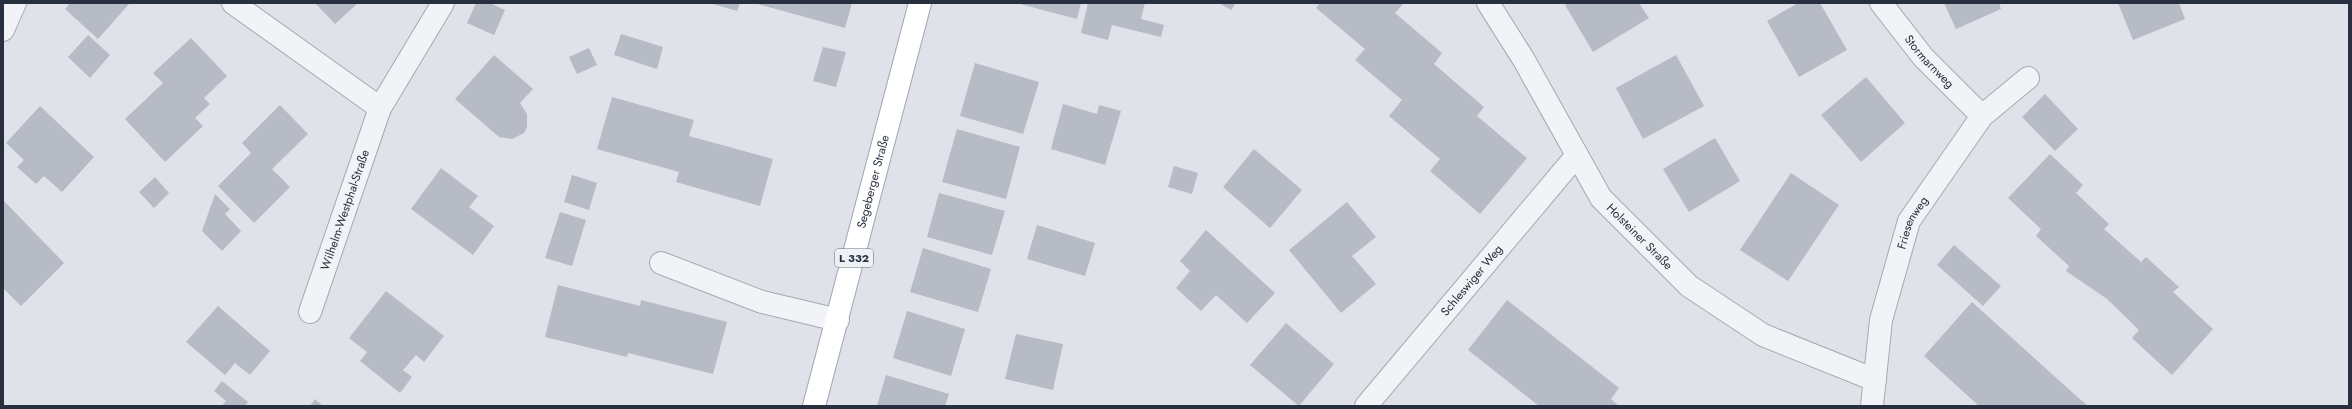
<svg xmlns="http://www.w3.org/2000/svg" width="2352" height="409" font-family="Jost,sans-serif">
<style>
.building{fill:#b6bbc5}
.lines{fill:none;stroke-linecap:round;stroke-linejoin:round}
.minor-casing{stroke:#a4a9b2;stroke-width:24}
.major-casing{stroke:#9ea6b4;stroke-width:24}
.minor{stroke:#f1f3f6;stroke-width:22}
.major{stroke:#fff;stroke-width:22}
.labels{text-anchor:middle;stroke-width:3.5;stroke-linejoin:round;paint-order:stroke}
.shield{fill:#eef1f6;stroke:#636a76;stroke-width:1}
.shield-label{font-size:11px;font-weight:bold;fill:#28303f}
.street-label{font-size:12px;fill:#28303f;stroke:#eef1f6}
</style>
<rect width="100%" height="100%" fill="#dfe2e8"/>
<path class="building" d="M 70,3 L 130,3 L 98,39 L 65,9 Z
M 315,3 L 358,3 L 335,24 Z
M 476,3 L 490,3 L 505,10 L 494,35 L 467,23 Z
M 710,3 L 740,3 L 737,11 Z
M 754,3 L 852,3 L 845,28 Z
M 1016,3 L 1081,3 L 1077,19 Z
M 1088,3 L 1145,3 L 1141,19 L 1164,25 L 1161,37 L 1112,25 L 1108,40 L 1081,33 Z
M 1219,3 L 1236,3 L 1231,10 Z
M 1320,3 L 1404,3 L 1395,13 L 1442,53 L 1434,64 L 1484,107 L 1477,116 L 1527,158 L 1480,214 L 1430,171 L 1440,159 L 1389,116 L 1402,100 L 1355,60 L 1365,49 L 1316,8 Z
M 1568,3 L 1639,3 L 1649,18 L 1593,52 L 1565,5 Z
M 1798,3 L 1820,3 L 1847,50 L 1799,77 L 1767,21 Z
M 1944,3 L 1999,3 L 2001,9 L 1956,29 Z
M 2118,3 L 2179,3 L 2185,19 L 2133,40 Z
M 621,34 L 663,47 L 657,69 L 614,55 Z
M 88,35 L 110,55 L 90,78 L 68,57 Z
M 191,38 L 227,76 L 204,98 L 210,104 L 195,118 L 203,126 L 165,162 L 125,119 L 163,83 L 153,73 Z
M 823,47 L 846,52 L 836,87 L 813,81 Z
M 589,48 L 597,65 L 577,74 L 569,57 Z
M 494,55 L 533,89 L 520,103 L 527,114 L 527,127 L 524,133 L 512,139 L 499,137 L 455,99 Z
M 1676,55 L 1704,106 L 1643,139 L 1616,88 Z
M 975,63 L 1039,82 L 1023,134 L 960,116 Z
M 1866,77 L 1905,123 L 1861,162 L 1821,115 Z
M 2045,94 L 2078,129 L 2055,151 L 2022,117 Z
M 612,97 L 694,120 L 689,136 L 773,159 L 760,206 L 676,182 L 679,172 L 597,149 Z
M 1063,104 L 1097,114 L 1099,105 L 1121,111 L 1105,165 L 1051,149 Z
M 280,105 L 308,134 L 272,169 L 290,187 L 254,223 L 218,186 L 251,153 L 242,143 Z
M 40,106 L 94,157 L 62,192 L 44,176 L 36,184 L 17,167 L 24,160 L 6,143 Z
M 957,129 L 1020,147 L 1006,199 L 942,182 Z
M 1715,138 L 1740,181 L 1689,212 L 1663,169 Z
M 1254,149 L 1302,190 L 1270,228 L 1223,187 Z
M 2050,154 L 2083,185 L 2076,193 L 2109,224 L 2104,229 L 2141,262 L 2137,266 L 2146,257 L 2179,287 L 2173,292 L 2213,329 L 2172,375 L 2132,338 L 2139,330 L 2107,299 L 2066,271 L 2069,266 L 2036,236 L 2041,229 L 2008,198 Z
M 1174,166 L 1198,173 L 1192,194 L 1168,187 Z
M 441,168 L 478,196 L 469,207 L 494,226 L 473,255 L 411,209 Z
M 1791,173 L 1839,205 L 1788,281 L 1740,250 Z
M 572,175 L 597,183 L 589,210 L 564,202 Z
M 155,177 L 169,193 L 154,208 L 139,192 Z
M 939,193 L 1005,211 L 992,255 L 927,237 Z
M 215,194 L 230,209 L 225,214 L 241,231 L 222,251 L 202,231 Z
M 3,200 L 64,263 L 21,306 L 3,288 Z
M 1347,202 L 1376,237 L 1352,256 L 1376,284 L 1341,313 L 1289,250 Z
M 560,212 L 586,220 L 572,266 L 545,258 Z
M 1037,225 L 1095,243 L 1085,276 L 1027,259 Z
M 1206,230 L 1275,293 L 1247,323 L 1216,295 L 1201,311 L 1176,288 L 1190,271 L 1180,261 Z
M 1954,245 L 2001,286 L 1983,306 L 1937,265 Z
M 923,248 L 991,269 L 978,312 L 910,292 Z
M 558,285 L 640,306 L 641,300 L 727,322 L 713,374 L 628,353 L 627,357 L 545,337 Z
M 386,291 L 444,336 L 424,362 L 416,355 L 403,370 L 412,377 L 400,393 L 360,361 L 367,352 L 349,338 Z
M 1507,300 L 1619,388 L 1611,399 L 1619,406 L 1539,406 L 1468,350 Z
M 1972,302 L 2073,393 L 2088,406 L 1979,406 L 1924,356 Z
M 218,306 L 270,351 L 250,375 L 235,363 L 225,375 L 186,342 Z
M 907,311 L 965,329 L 951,376 L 893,358 Z
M 1286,323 L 1334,364 L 1299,406 L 1250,365 Z
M 1016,334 L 1063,344 L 1053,390 L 1005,379 Z
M 886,375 L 949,394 L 945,406 L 877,406 Z
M 222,381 L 248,402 L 245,406 L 222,406 L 226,401 L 214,391 Z
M 315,399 L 323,406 L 310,406 Z"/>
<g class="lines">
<defs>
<g id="minor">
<path d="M 233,3 L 380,108"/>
<path id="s1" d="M 1488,3 L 1524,60 L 1601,198 L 1689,286 L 1763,335 L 1875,380"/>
<path id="s2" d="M 1881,3 L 1923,57 L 1982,116"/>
<path d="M 3,30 L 15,3"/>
<path d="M 661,263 L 762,302 L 838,320"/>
<path id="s3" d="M 310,312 L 380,108 L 443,3"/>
<path id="s4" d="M 1366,406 L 1577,155"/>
<path id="s5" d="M 1872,406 L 1881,320 L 1909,221 L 1982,116 L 2028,78"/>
</g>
<g id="major">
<path id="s6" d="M 814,406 L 920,3"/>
</g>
</defs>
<use href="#minor" class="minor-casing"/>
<use href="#major" class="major-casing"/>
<use href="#minor" class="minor"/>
<use href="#major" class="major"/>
</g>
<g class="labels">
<rect class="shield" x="835" y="249" width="38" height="18" rx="3"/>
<g class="shield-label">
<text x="854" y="262">L 332</text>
</g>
<g class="street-label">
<text dy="4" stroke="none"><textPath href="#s2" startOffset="76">Stormarnweg</textPath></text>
<text dy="4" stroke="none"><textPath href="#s6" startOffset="232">Segeberger Straße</textPath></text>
<text dy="4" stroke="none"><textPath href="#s3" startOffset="108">Wilhelm-Westphal-Straße</textPath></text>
<text dy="4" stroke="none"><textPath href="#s5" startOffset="189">Friesenweg</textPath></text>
<text dy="4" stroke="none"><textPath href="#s1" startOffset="280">Holsteiner Straße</textPath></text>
<text dy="4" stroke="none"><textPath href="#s4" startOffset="164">Schleswiger Weg</textPath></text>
</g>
</g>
<rect width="2352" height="409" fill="none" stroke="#28303f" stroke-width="8"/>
</svg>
